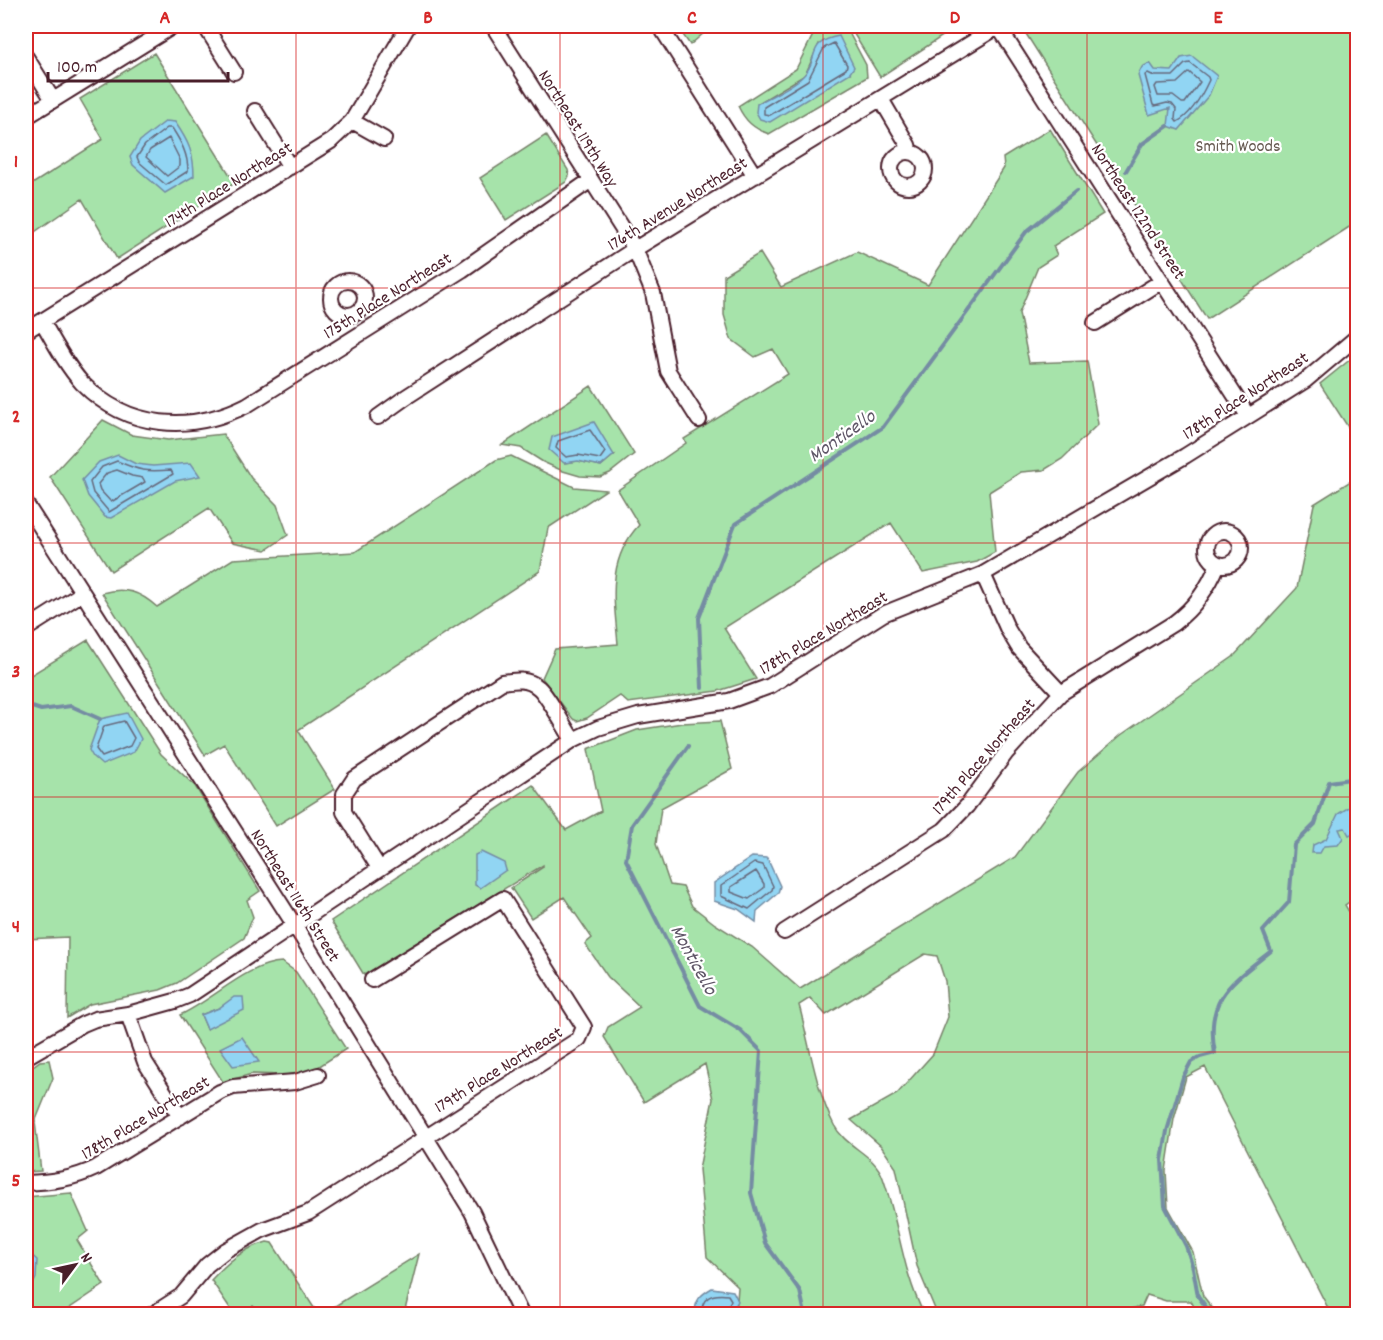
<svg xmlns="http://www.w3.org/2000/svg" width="1383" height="1340" font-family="Dekko,sans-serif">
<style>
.green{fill:#a6e3aa;stroke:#78816a;stroke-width:1.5;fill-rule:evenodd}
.water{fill:#91d5f3;stroke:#758ca3;stroke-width:1.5}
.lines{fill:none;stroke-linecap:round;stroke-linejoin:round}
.shore{stroke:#66687b;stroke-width:1.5}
.stream{stroke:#758ca3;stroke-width:4}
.minor-casing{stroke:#4a1f2b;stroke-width:18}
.minor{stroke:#fff;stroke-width:14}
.grid{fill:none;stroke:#d62828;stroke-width:1.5;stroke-opacity:0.55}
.labels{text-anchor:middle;stroke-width:4.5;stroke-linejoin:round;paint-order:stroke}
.street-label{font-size:18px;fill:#4a1f2b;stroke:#fff}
.park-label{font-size:18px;fill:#665a51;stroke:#fff}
.water-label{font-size:20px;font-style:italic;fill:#5f5667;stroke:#fff}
.neatline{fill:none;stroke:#d62828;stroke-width:2}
.grid-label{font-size:20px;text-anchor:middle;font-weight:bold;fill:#d62828}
</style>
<rect width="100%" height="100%" fill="#fff"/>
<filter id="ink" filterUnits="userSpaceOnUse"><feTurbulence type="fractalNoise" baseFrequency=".0167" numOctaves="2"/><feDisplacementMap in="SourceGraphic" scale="12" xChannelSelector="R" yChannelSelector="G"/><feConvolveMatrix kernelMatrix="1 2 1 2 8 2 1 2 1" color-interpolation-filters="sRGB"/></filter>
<g filter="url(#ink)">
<path class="green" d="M 677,26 L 712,26 L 690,45 Z
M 826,26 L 843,26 L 847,29 L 866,65 L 867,77 L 769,134 C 754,129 745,121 738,106 L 796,69 L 814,33 ZM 819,44 L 850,73 L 757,104 L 805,75 Z
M 849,26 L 958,26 L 880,77 Z
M 1021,26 L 1357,26 L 1357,222 L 1207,319 Z
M 154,53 L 235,183 L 117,259 L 82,199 L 26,238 L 26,188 L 103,139 L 80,99 Z
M 1050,129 L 1103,214 L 1053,246 L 1057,255 L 1038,267 L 1019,313 L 1029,363 L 1087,361 L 1098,424 L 1062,459 L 1044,470 L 1021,472 L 989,492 L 995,552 L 977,562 L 923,573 L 891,523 L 724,628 L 756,679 L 718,691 L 628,703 L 620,696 L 587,718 L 577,721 L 573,719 L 542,678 L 555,649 L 618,644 C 614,599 606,561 639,525 L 618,490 L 686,443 L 684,439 L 788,374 L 773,349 L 755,357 L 731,339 L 724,315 L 724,275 L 760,253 L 781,287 L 857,252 L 928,285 L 1004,168 L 1003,158 Z
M 546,135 L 568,170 L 569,176 L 566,182 L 506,220 L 480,178 Z
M 1352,358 L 1357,366 L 1357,441 L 1320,384 Z
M 591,386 L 634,454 L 610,473 L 600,477 L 580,476 L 563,471 L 543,462 L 521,448 L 502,445 ZM 614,455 L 601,466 L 578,461 L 564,463 Z
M 103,420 L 132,435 L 168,440 L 223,434 L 251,478 L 277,505 L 288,535 L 266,550 L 232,543 L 209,508 L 111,571 L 50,477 Z
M 511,456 L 574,487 L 606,490 L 548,528 L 540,571 L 298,730 L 335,789 L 276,826 L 224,744 L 205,755 L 102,593 C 125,586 140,592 157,607 L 233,559 L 355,552 L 496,460 Z
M 1357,477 L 1358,896 L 1345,905 L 1358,927 L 1357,1314 L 1331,1314 L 1205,1067 L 1186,1077 L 1174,1119 L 1166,1171 L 1168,1207 L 1193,1252 L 1203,1296 L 1214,1310 L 1226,1314 L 1198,1314 L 1191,1301 L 1166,1301 L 1147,1295 L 1142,1306 L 1126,1310 L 1127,1314 L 937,1314 L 917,1266 L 896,1168 L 881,1146 L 851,1120 L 897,1094 L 933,1054 L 948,1017 L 945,981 L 937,956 L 925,954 L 826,1015 L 810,998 L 799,1005 C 809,1042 816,1091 834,1125 C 845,1147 875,1154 883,1178 C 899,1223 902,1271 924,1314 L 736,1314 L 738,1287 L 707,1257 L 699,1169 L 713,1099 L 705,1064 L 644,1102 L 604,1037 L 608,1027 L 640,1007 L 608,977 L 585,944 L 592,938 L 564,897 L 531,918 L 511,888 L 543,867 L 543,865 L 364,975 L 331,921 L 533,785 L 566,830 L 601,811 L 588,749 L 637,730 L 682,723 L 720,721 L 732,769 L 661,808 L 656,844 L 670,885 L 683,887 L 692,906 L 715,924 L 752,947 L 800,989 L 1015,857 L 1078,772 L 1121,735 L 1233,657 L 1297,588 L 1314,504 Z
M 88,640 L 161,754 L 195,786 L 260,891 L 247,900 L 253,917 L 244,938 L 177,983 L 160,990 L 90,1004 L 67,1018 L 68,937 L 26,939 L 26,673 L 31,675 Z
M 282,962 L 296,972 L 346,1049 L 318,1067 L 305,1072 L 286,1075 L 252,1074 L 223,1082 L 180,1015 C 212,1001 248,963 282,962 ZM 219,1008 L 207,1029 L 201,1015 Z
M 49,1060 L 53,1078 L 35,1122 L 41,1171 L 26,1172 L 26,1071 L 40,1061 Z
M 71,1193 L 88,1231 L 77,1240 L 104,1285 L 64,1312 L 65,1314 L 26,1314 L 26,1197 Z
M 267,1242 L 272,1243 L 318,1314 L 261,1314 L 253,1306 L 240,1314 L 234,1314 L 211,1280 C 227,1263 243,1248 267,1242 Z
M 419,1254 L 404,1314 L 322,1314 Z"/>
<path class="water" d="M 839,36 L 854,67 L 850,73 L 770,122 L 760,119 L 756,112 L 757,104 C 772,95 791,88 803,76 C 820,60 805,42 839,36 Z
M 1192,56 L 1217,76 L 1209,95 L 1179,130 L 1168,126 L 1170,108 L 1149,115 L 1138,75 L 1142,67 L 1150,63 L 1155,70 L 1172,71 L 1181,58 Z
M 166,121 L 175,122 C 188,141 194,153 194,176 L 165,193 L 133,165 L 130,157 L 140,141 Z
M 594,422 L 614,455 L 601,466 L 578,461 L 564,463 L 549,450 L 552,437 Z
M 118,455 L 136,464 L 153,466 L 191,463 L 200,476 L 175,481 L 111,518 L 105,517 L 88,496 L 82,480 L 99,462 Z
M 127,713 L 141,739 L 134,752 L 102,765 L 93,757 L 89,750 L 100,719 Z
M 1349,807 L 1355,809 L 1358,815 L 1356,832 L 1349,835 L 1345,828 L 1339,829 L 1343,838 L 1338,845 L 1324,846 L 1320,853 L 1312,853 L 1313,845 L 1326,839 L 1338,814 Z
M 481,852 L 504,863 L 506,870 L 480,888 L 475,885 L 475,855 Z
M 752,857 L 767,858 L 780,886 L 778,893 L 757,911 L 756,922 L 738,909 L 714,901 L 714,883 Z
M 234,997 L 243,997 L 244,1010 L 207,1029 L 201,1015 L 219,1008 Z
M 242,1037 L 259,1062 L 233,1066 L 220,1048 Z
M 28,1252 L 37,1260 L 36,1278 L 26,1299 L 26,1253 Z
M 712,1288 L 733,1291 L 738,1301 C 729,1320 713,1315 695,1314 C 695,1300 700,1295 712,1288 Z"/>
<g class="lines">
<path class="shore" d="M 834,43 L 847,65 L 846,69 L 770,115 L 764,114 L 764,107 L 808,80 L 824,48 Z
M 1190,63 L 1208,77 L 1209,80 C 1203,93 1191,115 1177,122 L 1175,119 L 1176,109 L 1172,104 L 1167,103 L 1155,106 L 1153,105 L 1145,75 L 1148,73 L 1154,76 L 1173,76 L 1185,64 Z
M 1189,72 L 1200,82 L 1185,103 L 1182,103 L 1173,96 L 1158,96 L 1155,87 L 1157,84 L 1177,83 Z
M 167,128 L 172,128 C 181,142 188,154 188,171 L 166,185 L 139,162 L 137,157 L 145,145 Z
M 169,138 L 180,160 L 180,166 L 167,176 L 146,157 L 150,150 Z
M 590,430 L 605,452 L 600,459 L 578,455 L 566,457 L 556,448 L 558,441 Z
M 117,461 C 140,471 145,472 171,470 L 173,474 L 109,512 L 93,493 L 90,482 L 102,467 Z
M 117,470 L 132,476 L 143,478 L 145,482 L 111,502 L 100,490 L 98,484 L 107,473 Z
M 124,721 L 134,738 L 130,746 L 102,757 L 96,749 L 104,726 Z
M 754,863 L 763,865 L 773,886 L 772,890 L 749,909 L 721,896 L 721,886 Z
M 756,871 L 764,884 L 764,888 L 749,899 L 731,892 L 731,887 Z
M 701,1314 C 702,1297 711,1293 728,1295 L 731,1300 L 724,1314"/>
<path class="stream" d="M 1126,171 L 1142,144 L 1168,126
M 702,688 L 699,618 L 735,524 L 883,427 L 1026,232 L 1076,191
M 26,705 L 41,710 L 71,706 L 100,719
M 688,746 L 632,825 L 626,860 L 700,1006 L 740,1030 L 761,1051 L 751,1193 L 765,1243 L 800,1291 L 805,1314
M 1211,1314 L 1198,1296 L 1193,1268 L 1186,1246 L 1165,1206 L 1162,1160 L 1167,1131 L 1183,1077 L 1191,1062 L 1200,1057 L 1215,1053 C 1204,998 1232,982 1271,951 L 1263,931 L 1289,902 L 1294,845 L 1315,824 L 1329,782 L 1358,778"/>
<defs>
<path id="minor" d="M 205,26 L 234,72
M 493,26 L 635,249 L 653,293 L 668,371 L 699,420
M 660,26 L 755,176
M 998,26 L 1248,416
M 26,57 L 53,100
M 881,99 L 908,145 L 910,152
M 255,111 L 290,167
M 26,117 L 173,26
M 352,121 L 384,139
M891 169a17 17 0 1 1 34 0a17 17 0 1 1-34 0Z
M331 298a17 17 0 1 1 34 0a17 17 0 1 1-34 0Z
M 42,321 C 54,342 66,365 82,383 C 128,430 191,433 247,405 L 462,270 L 591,180
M 1095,323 L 1162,281
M 26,331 L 331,141 L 352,121 L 408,26
M 378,417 L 406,397 L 635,249 L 999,26
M 26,504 L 295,926 L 472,1212 L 521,1314
M1207 548a17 17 0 1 1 34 0a17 17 0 1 1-34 0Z
M 983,574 L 1008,630 L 1019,648 L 1061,693
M 26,629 L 81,594
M 379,868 L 344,812 L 344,794 L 354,779 L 502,682 C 514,680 528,678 539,688 C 548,696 565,728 573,740
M 784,932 L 944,830 L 967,806 L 1006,753 L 1061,693 L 1174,623 C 1195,607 1208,589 1218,564
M 128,1014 L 145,1062 L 180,1117
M 26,1057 L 83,1024 L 95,1019 L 128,1014 L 175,1001 L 190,995 L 573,740 L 598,728 L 638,716 L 729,701 L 770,686 L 883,614 L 983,574 L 1185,456 L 1306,380 L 1358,336
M 26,1183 C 51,1182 73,1179 96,1168 L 220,1092 L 233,1087 L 295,1082 L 318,1075
M 153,1314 L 181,1296 L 207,1265 L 226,1250 L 262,1230 L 308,1213 L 319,1206 L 579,1039 L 584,1027 L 503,899 L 372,980"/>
</defs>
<use href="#minor" class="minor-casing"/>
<use href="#minor" class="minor"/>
</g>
</g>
<path class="grid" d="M 296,26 L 296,1314M 560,26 L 560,1314M 823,26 L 823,1314M 1087,26 L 1087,1314M 26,288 L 1358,288M 26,543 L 1358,543M 26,797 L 1358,797M 26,1052 L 1358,1052"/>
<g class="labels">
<g class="street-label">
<text transform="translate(579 128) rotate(58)" y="6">Northeast 119th Way</text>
<text transform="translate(228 184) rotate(-32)" y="6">174th Place Northeast</text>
<text transform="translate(677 203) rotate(-32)" y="6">176th Avenue Northeast</text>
<text transform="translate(1139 211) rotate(57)" y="6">Northeast 122nd Street</text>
<text transform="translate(387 295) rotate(-32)" y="6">175th Place Northeast</text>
<text transform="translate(1245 395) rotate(-33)" y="6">178th Place Northeast</text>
<text transform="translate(823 632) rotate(-31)" y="6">178th Place Northeast</text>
<text transform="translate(983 756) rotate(-49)" y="6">179th Place Northeast</text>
<text transform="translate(296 895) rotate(58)" y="6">Northeast 116th Street</text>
<text transform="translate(498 1069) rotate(-32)" y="6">179th Place Northeast</text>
<text transform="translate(145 1117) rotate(-31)" y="6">178th Place Northeast</text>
</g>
<g class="park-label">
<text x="1238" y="151">Smith Woods</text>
</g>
<g class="water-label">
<text transform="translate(841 435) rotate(-35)" y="7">Monticello</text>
<text transform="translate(695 959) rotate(61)" y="7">Monticello</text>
</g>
</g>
<rect width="1383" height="1340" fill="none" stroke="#fff" stroke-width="66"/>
<g transform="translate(75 1265) rotate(57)" stroke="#ffffff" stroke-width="4.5" paint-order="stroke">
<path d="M0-4.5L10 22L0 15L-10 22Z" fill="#4a1f2b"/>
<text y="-9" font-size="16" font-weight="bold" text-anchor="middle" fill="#4a1f2b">N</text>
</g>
<path d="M48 72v9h180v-9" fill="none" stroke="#4a1f2b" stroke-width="3"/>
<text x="57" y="72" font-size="18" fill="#4a1f2b" stroke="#ffffff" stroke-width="4.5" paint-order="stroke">100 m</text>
<rect x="33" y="33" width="1317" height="1274" class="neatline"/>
<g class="grid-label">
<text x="165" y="23">A</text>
<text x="428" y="23">B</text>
<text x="692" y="23">C</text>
<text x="955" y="23">D</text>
<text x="1218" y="23">E</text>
<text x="16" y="167">1</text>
<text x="16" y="422">2</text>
<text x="16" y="677">3</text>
<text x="16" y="932">4</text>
<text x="16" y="1186">5</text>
</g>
</svg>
